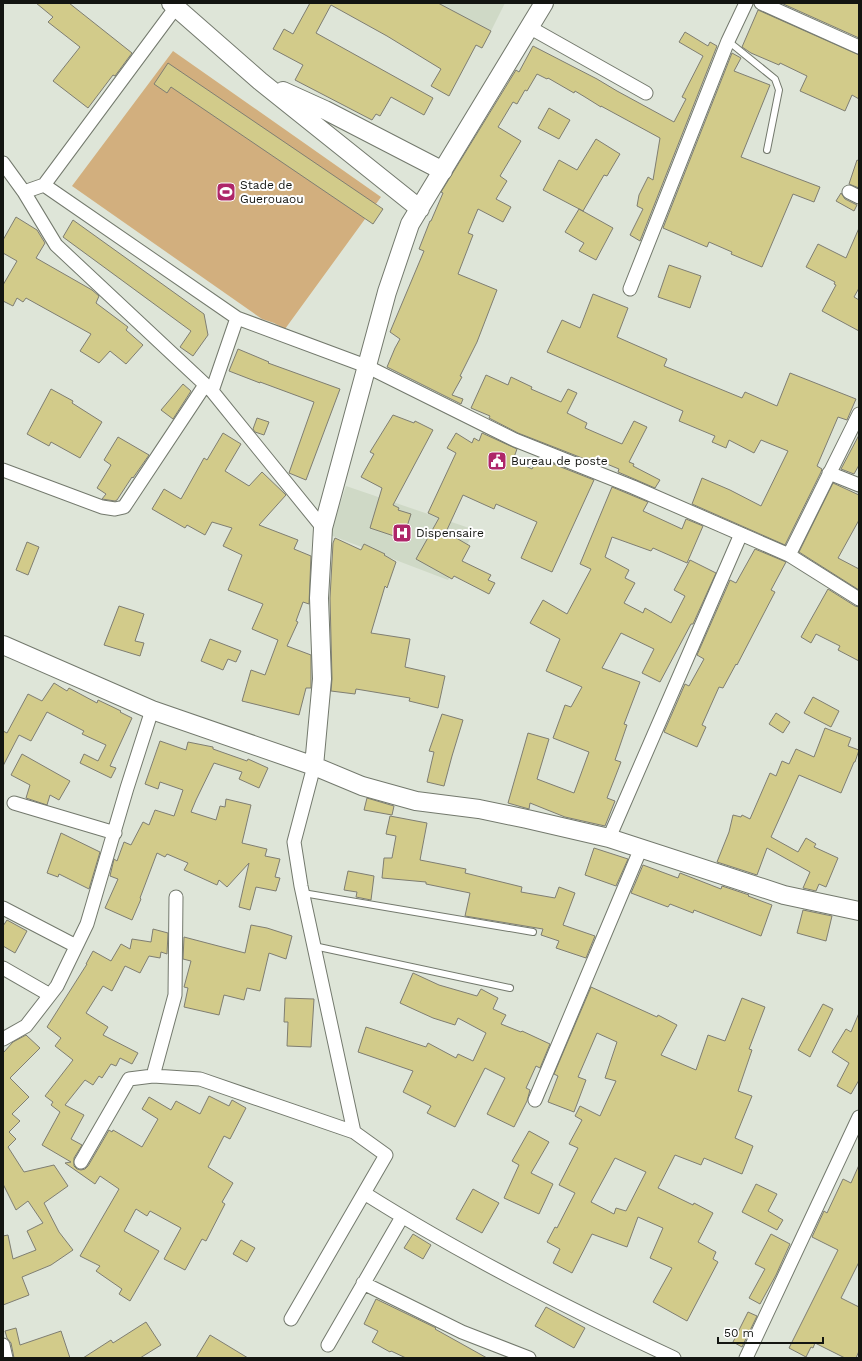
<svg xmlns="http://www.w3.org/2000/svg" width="862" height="1361" font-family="'Work Sans',sans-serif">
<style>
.built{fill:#cfd9c6}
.green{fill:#d2af7e}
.building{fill:#d2cb8a;stroke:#7f7e72;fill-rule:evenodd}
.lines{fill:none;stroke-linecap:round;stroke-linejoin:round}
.lane-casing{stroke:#73796d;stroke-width:8}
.street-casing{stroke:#73796d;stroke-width:15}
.secondary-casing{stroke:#73796d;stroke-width:20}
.lane{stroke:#fff;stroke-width:6}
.street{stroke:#fff;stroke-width:13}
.secondary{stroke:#fff;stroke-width:18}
.labels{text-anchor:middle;stroke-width:4;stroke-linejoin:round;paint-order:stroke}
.poi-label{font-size:12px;fill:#131511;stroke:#fff;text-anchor:start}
</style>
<rect width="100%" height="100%" fill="#dee5d8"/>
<path class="built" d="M 414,3 L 505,3 L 485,43 Z
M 346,486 L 475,530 L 448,580 L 330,535 Z"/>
<path class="green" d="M 173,51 L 381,197 L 285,329 L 274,323 L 262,319 L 72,186 Z"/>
<path class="building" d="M 36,3 L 69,3 L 132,53 L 115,76 L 113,75 L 88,108 L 53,81 L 80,47 L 48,22 L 53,17 Z
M 310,3 L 438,3 L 491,31 L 482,48 L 476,45 L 449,96 L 431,86 L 441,69 L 387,36 L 331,5 L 316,33 L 433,98 L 424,115 L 391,97 L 380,116 L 376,114 L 372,120 L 295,80 L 303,65 L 273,49 L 284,29 L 293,34 Z
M 781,3 L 859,3 L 859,38 Z
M 758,10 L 859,55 L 859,99 L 852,95 L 845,111 L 800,91 L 807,76 L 780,63 L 779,65 L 751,53 L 742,47 Z
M 685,32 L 708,46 L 710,42 L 717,46 L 640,241 L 630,235 L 643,209 L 637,206 L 639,195 L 648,177 L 653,180 L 660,138 L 601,106 L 601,107 L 585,97 L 575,91 L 574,93 L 548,78 L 547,79 L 537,74 L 527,91 L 525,90 L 517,104 L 513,102 L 498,127 L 521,141 L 500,176 L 507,181 L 496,199 L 511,207 L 503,222 L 478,209 L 468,233 L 473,235 L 458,274 L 497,290 L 477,342 L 460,376 L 462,377 L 452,395 L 463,399 L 461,404 L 387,367 L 395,348 L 400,339 L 390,332 L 424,251 L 419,249 L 430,221 L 431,221 L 443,193 L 441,192 L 516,70 L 519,72 L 533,46 L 597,79 L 617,91 L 674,122 L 686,99 L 682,97 L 703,56 L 679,42 Z
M 732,53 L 741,58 L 734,71 L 770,85 L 741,157 L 820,187 L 814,202 L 793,194 L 762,267 L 731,254 L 732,252 L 709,242 L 707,247 L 663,228 Z
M 168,63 L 383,209 L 373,224 L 171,87 L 167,93 L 154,84 Z
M 549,108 L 570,120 L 559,139 L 538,128 Z
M 596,139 L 620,154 L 607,176 L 604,175 L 583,211 L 543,190 L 559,160 L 577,170 Z
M 857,160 L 859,161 L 859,188 L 849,184 Z
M 841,193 L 845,199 L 857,205 L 854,211 L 836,201 Z
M 579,209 L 613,228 L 596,260 L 579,251 L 584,243 L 565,232 Z
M 16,217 L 37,230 L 45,243 L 36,258 L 92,290 L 99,296 L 96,303 L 128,327 L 126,330 L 143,345 L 126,364 L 110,351 L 99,363 L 80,351 L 91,334 L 26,298 L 23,302 L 17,298 L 13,306 L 3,301 L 3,285 L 17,261 L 3,253 L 3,240 Z
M 73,220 L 204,314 L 208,335 L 193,356 L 180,347 L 191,331 L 63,237 Z
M 859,228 L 859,288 L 854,297 L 859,300 L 859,331 L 822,311 L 836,285 L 834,284 L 835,282 L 806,267 L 818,244 L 846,258 Z
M 669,265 L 701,276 L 690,308 L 658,297 Z
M 593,294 L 628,308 L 617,337 L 667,359 L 664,366 L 742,398 L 745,392 L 777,406 L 790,373 L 856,399 L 847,420 L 838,417 L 817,466 L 822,469 L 821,472 L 785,545 L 692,504 L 702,478 L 730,490 L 761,506 L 788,451 L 761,440 L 754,453 L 729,440 L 726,448 L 712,442 L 715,436 L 679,421 L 683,411 L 547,352 L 562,320 L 580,328 Z
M 238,349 L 269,362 L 268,363 L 340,389 L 306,480 L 289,473 L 314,402 L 260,382 L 260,383 L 229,371 Z
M 486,375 L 508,385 L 511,377 L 532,387 L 531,389 L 561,402 L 568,389 L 577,393 L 567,413 L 587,423 L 585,428 L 622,444 L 634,421 L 647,427 L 629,462 L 634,464 L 633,466 L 660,480 L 655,488 L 618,472 L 619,469 L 602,462 L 600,465 L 518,433 L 489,418 L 490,416 L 471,408 Z
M 183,384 L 191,391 L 173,419 L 161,410 Z
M 51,389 L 73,401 L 72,403 L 102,422 L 80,458 L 51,442 L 49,446 L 27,434 Z
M 393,415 L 414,423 L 415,421 L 433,430 L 393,505 L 399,508 L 398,510 L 411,514 L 403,539 L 370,528 L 382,488 L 361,477 L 374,454 L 370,452 Z
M 257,418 L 269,422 L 264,435 L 255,432 L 253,429 Z
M 223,433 L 241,444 L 225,471 L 249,486 L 262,472 L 286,495 L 259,525 L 298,540 L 294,549 L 311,556 L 309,604 L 303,602 L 296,621 L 298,622 L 287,646 L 311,655 L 311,688 L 306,688 L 299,715 L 242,701 L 251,670 L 265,675 L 278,640 L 252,629 L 263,604 L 228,590 L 242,555 L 223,546 L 232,528 L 212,522 L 205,535 L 187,525 L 185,528 L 152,509 L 164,489 L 181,499 L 204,458 L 207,460 Z
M 456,433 L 472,443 L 474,438 L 479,441 L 482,433 L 517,449 L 513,460 L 532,469 L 538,458 L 594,480 L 552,572 L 521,558 L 537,522 L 496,504 L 494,509 L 463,495 L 446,532 L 470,546 L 462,561 L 491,575 L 488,580 L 495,583 L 489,594 L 454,576 L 452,579 L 416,559 L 439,518 L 428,513 L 456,453 L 447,448 Z
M 859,435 L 859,465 L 854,474 L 841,469 Z
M 118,437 L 149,455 L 133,478 L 132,477 L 117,500 L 115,501 L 102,499 L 106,494 L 97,488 L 111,465 L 104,460 Z
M 833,483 L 859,495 L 859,520 L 838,558 L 859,569 L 859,590 L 799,552 Z
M 612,487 L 648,502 L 643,511 L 682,529 L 686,519 L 703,526 L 687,563 L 653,548 L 651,551 L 612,537 L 605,557 L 629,570 L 625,578 L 635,583 L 624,603 L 643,613 L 645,608 L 671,623 L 685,596 L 674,590 L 690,560 L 716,573 L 693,624 L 691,624 L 660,682 L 642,673 L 654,649 L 621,633 L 602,668 L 640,682 L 624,724 L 627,725 L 615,760 L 621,762 L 607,798 L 615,801 L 605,826 L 565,817 L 530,803 L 529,809 L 508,803 L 528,733 L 549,739 L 537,779 L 574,793 L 589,752 L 553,738 L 565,705 L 571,707 L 582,687 L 546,671 L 560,639 L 530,623 L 543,600 L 567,614 L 591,569 L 580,564 Z
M 335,538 L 361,550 L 364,544 L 385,554 L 384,555 L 396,562 L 387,588 L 385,586 L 371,633 L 410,639 L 405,667 L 445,676 L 438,708 L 409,701 L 410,698 L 356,689 L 355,694 L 331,691 L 332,679 L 330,598 L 333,543 Z
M 27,542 L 39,547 L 28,575 L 16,570 Z
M 755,549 L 786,562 L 771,590 L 775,592 L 737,665 L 736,664 L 723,688 L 719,687 L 702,725 L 706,727 L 697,747 L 664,732 L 685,684 L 689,686 L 704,659 L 697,655 L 730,580 L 736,583 Z
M 828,589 L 855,606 L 859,607 L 859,661 L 838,650 L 840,646 L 816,634 L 811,643 L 801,637 Z
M 119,606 L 144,614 L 135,641 L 144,643 L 140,656 L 104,645 Z
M 210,639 L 241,651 L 236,662 L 228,659 L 223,670 L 201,661 Z
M 54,683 L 67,691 L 69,688 L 97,703 L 98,700 L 121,711 L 120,712 L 132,718 L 110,766 L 116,768 L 111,778 L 80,763 L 84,754 L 98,761 L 106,745 L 82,734 L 84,731 L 47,712 L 31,741 L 19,735 L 3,766 L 3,731 L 7,733 L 28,694 L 42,701 Z
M 813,697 L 839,711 L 831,727 L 804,713 Z
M 776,713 L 790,722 L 783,733 L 769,724 Z
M 442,714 L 463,720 L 452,756 L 444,786 L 427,782 L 434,752 L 429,751 Z
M 825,728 L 851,738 L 848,746 L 859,750 L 855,762 L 854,762 L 841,793 L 799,775 L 771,837 L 798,852 L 806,838 L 816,844 L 814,847 L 838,858 L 826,887 L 819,884 L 816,891 L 803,888 L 810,872 L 767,848 L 757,875 L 717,862 L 729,832 L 733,815 L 741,817 L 742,815 L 750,819 L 770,773 L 776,776 L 782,761 L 789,764 L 796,749 L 814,757 Z
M 160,741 L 186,750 L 188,742 L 213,747 L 213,749 L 247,761 L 248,759 L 268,768 L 259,788 L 239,779 L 242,772 L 214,763 L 196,800 L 191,812 L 216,820 L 220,806 L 225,807 L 226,799 L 251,805 L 242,843 L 267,849 L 265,856 L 280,859 L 275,877 L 280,878 L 276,891 L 256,887 L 250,910 L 239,907 L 249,863 L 227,887 L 219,880 L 217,885 L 184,870 L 188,863 L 167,854 L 165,857 L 157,853 L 140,898 L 141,899 L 132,920 L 105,908 L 118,879 L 110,876 L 114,859 L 117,861 L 124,842 L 131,845 L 143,822 L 149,825 L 155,810 L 174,816 L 183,790 L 160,782 L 158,789 L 145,784 Z
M 22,754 L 70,781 L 59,800 L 50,795 L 47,805 L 26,798 L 30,785 L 11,775 Z
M 367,798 L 394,806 L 392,815 L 364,810 Z
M 390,816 L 427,823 L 420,860 L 466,869 L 465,873 L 522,887 L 521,892 L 555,898 L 559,887 L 575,893 L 563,925 L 595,936 L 586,958 L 556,948 L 559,941 L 541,935 L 543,929 L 465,916 L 470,893 L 426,884 L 426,882 L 382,878 L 384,858 L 392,858 L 396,836 L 386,834 Z
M 61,833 L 100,852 L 89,889 L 59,874 L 58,877 L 47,873 Z
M 594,848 L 628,859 L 616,886 L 585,875 Z
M 643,865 L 678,878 L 680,873 L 721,889 L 722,886 L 749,895 L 748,896 L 772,905 L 761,936 L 694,910 L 693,913 L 670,904 L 668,907 L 631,893 Z
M 348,871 L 374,876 L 371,900 L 356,897 L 357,892 L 344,890 Z
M 803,910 L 832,916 L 826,941 L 797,933 Z
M 7,920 L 27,931 L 15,953 L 3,946 L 3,926 Z
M 251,925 L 267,928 L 292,936 L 286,959 L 269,953 L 260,991 L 247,988 L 244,1000 L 224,995 L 219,1015 L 184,1007 L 188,988 L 184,987 L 191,961 L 183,959 L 184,937 L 245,953 Z
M 153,929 L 168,933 L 167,954 L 161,952 L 160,958 L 149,956 L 140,973 L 125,966 L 112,991 L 103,986 L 86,1013 L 108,1027 L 103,1035 L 138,1053 L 132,1064 L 120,1058 L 116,1066 L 111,1064 L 102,1078 L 99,1076 L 93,1085 L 85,1080 L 65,1105 L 84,1115 L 71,1139 L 82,1145 L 74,1158 L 74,1166 L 77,1169 L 81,1170 L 85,1169 L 88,1166 L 109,1130 L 112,1132 L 113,1130 L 142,1147 L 158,1119 L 142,1109 L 149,1097 L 171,1110 L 176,1101 L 200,1114 L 209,1096 L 229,1106 L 232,1100 L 246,1108 L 230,1139 L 224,1136 L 208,1167 L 233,1183 L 222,1202 L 225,1204 L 206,1241 L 202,1239 L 185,1270 L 164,1259 L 181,1228 L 150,1211 L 147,1216 L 136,1209 L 124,1231 L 159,1251 L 130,1301 L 119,1294 L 122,1289 L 96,1271 L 100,1266 L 80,1256 L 119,1189 L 100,1176 L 95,1184 L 65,1163 L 71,1162 L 42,1145 L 60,1112 L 51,1105 L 53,1102 L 45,1096 L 73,1060 L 55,1046 L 61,1038 L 47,1027 L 87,964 L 86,964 L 93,951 L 111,961 L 121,944 L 130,949 L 132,939 L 151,942 Z
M 413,973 L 439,985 L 477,996 L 481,989 L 498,998 L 493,1009 L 506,1015 L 501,1024 L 521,1032 L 522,1031 L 550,1044 L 540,1068 L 536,1066 L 526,1088 L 530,1090 L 527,1101 L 514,1127 L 487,1114 L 505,1078 L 485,1068 L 455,1127 L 427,1113 L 431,1106 L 403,1092 L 413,1071 L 358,1052 L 366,1027 L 426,1047 L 428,1043 L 456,1058 L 458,1054 L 473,1061 L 486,1033 L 458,1018 L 455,1025 L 433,1018 L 400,1003 Z
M 591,987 L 657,1017 L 658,1015 L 677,1025 L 661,1055 L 696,1070 L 708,1035 L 725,1041 L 742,998 L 765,1007 L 749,1049 L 752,1050 L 738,1091 L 752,1096 L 735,1138 L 753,1146 L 742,1174 L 704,1158 L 701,1165 L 675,1155 L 658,1188 L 693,1205 L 694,1203 L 713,1213 L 698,1242 L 716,1252 L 713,1259 L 718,1262 L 687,1321 L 653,1302 L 672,1268 L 650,1258 L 663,1228 L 638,1217 L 627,1247 L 592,1234 L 572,1273 L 553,1263 L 560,1249 L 547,1242 L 555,1227 L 557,1228 L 575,1193 L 559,1185 L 578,1148 L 569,1144 L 582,1120 L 575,1116 L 580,1106 L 600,1116 L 616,1081 L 605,1078 L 617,1042 L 597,1033 L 578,1077 L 586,1080 L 574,1112 L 548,1102 L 558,1076 L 554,1074 ZM 615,1158 L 646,1172 L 626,1211 L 616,1208 L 614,1214 L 591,1202 Z
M 285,998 L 314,999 L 311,1047 L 287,1046 L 288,1022 L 284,1022 Z
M 823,1004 L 833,1009 L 810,1057 L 798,1050 Z
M 859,1013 L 859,1080 L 851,1094 L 837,1086 L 849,1063 L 832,1052 L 846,1029 L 851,1032 Z
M 26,1035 L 40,1048 L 10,1078 L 29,1097 L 12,1114 L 20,1121 L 9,1132 L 16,1139 L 8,1147 L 24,1172 L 54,1165 L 68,1186 L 44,1203 L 59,1232 L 73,1250 L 51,1265 L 22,1277 L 29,1295 L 3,1305 L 3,1236 L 8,1235 L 13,1259 L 36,1250 L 27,1231 L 43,1223 L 28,1201 L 16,1210 L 3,1184 L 3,1053 L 13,1042 Z
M 529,1131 L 549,1142 L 531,1173 L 553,1184 L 539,1214 L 504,1198 L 519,1165 L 512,1161 Z
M 859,1165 L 859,1262 L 841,1298 L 859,1307 L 859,1351 L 856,1358 L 845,1358 L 815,1343 L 813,1348 L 811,1347 L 806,1357 L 789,1348 L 838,1250 L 812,1237 L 824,1211 L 827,1213 L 843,1179 L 851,1183 Z
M 756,1184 L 777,1194 L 768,1211 L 783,1220 L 777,1230 L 742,1212 Z
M 473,1189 L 499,1203 L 482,1233 L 456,1219 Z
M 413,1234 L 431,1245 L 423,1259 L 404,1248 Z
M 771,1234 L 790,1244 L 776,1275 L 760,1304 L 749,1298 L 765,1269 L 755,1264 Z
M 241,1240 L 255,1248 L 247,1262 L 233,1254 Z
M 376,1299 L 436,1328 L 435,1329 L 487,1358 L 406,1358 L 391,1351 L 390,1352 L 372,1342 L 378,1331 L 364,1324 Z
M 546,1307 L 585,1328 L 574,1348 L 535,1326 Z
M 748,1312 L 757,1316 L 742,1347 L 733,1342 Z
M 146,1322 L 161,1345 L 140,1358 L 83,1358 L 111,1340 L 113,1343 Z
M 16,1328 L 20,1345 L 61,1331 L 70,1358 L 14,1358 L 11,1343 L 7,1338 L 5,1331 Z
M 210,1335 L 248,1358 L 196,1358 Z"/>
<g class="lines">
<defs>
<path id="lane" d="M 728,41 L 775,79 L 779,90 L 767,150
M 303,893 L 533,932
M 314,946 L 510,988"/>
<path id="street" d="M 761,3 L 859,47
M 529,27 L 646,93
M 3,163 L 24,192 L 56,245 L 212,391 L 323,528
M 44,185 L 237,318 L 366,366 L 515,440 L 633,487 L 789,555 L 859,599
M 24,192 L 44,185 L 176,7
M 849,192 L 859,197
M 630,289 L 728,41 L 746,3
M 212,391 L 237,318
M 3,470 L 102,507 L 115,509 L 124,507 L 205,385
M 829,473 L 859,485
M 789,555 L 859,414
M 314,766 L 294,842 L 301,886 L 354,1132
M 14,803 L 115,833
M 609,838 L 741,534
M 3,908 L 76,946
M 3,968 L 50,995
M 3,1039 L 26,1026 L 57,986 L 87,924 L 127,788 L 152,710
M 153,1076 L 175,995 L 176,897
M 535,1100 L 641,848
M 81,1162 L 129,1079 L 153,1076 L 200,1079 L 354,1132 L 386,1155 L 291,1319
M 364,1193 C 462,1255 569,1309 674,1358
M 363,1283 L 462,1332 L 529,1358
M 3,1345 L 6,1358
M 328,1345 L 402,1217
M 746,1358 L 859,1117"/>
<path id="secondary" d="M 171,3 L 260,81 L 420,209
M 283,91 L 325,110 L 443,171
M 3,645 L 152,710 L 314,766 L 362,786 L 416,801 L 479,809 L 527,819 L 609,838 L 784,895 L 859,911
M 314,766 L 322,679 L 319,598 L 323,528 L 387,292 L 410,224 L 544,3"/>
</defs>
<use href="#lane" class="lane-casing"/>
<use href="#street" class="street-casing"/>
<use href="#secondary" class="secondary-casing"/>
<use href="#lane" class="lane"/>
<use href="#street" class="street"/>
<use href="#secondary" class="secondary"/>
</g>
<defs>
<symbol id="stadium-square" viewBox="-11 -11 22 22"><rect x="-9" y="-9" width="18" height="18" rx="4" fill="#ae2669" stroke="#fff"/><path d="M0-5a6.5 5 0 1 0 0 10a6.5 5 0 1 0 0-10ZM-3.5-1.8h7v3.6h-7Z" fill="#fff"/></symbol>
<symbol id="civic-square" viewBox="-11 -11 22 22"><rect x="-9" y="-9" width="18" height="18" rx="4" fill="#ae2669" stroke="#fff"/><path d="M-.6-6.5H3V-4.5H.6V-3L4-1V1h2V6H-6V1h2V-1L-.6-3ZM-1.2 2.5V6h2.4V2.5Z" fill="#fff"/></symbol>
<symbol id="hospital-square" viewBox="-11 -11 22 22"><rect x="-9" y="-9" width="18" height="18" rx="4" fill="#ae2669" stroke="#fff"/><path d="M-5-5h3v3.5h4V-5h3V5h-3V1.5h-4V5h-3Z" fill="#fff"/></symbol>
</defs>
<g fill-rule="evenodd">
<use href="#stadium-square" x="215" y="181" width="22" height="22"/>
<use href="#civic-square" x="486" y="450" width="22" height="22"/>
<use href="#hospital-square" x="391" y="522" width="22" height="22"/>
</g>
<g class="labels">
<g class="poi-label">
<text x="240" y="189">Stade de<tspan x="240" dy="14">Guerouaou</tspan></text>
<text x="511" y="465">Bureau de poste</text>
<text x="416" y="537">Dispensaire</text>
</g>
</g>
<rect width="862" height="1361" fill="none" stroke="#131511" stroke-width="8"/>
<path d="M718 1337v6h105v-6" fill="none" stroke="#131511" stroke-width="2"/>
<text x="724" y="1337" font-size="12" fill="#131511" stroke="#ffffff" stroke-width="3" paint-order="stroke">50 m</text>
</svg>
